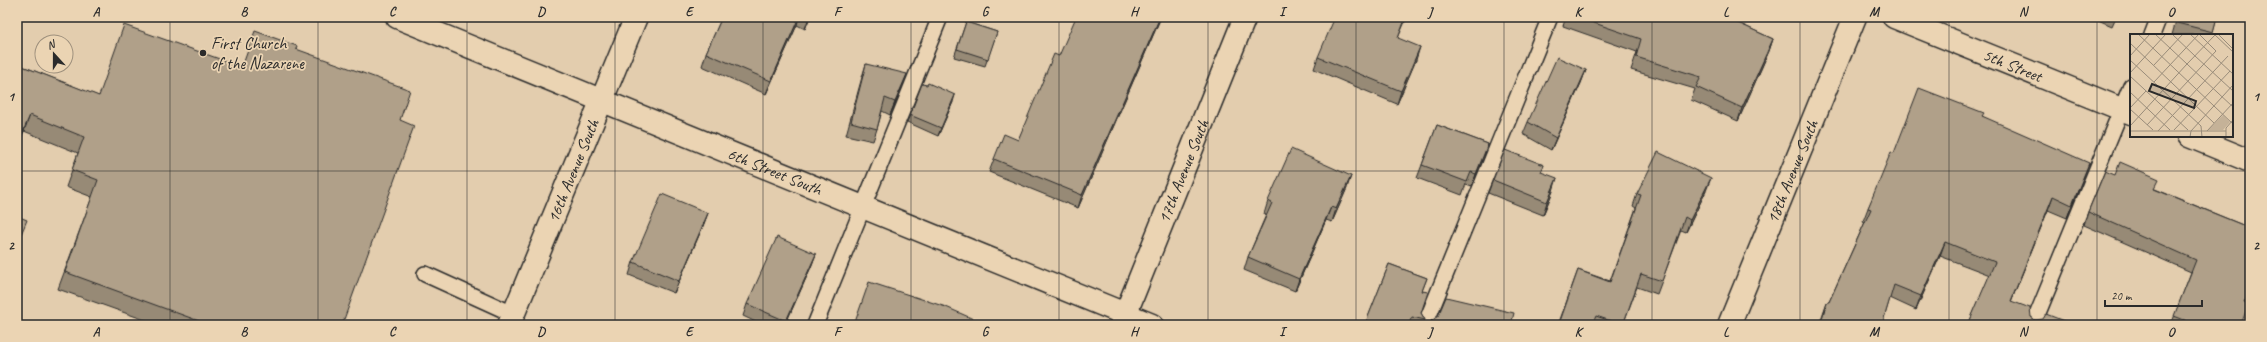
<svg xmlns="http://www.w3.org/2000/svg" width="2267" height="342" font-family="Caveat,sans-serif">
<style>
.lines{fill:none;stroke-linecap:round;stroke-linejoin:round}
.lane-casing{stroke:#2b2b2b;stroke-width:18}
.street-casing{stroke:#2b2b2b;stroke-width:25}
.secondary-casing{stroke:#2b2b2b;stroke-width:25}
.lane{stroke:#ebd4b3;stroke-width:15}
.street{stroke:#ebd4b3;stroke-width:22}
.secondary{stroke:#ebd4b3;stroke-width:22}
.wall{fill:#978a76;stroke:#2b2b2b}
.shaded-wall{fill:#7b7060;stroke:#2b2b2b}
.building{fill:#b0a089;stroke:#2b2b2b}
.grid{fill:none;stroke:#2b2b2b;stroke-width:1;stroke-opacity:0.55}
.poi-dot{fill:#2b2b2b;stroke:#ebd4b3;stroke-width:1.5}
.labels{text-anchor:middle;stroke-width:3.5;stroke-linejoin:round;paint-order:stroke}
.poi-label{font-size:17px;fill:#2b2b2b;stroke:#ebd4b3;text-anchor:start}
.street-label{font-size:17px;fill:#2b2b2b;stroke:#ebd4b3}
.inset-road{fill:none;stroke:#998c7a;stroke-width:1}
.view{fill:#2b2b2b;fill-opacity:0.15;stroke:#2b2b2b;stroke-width:2}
.inset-edge{fill:none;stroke:#2b2b2b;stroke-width:2}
.neatline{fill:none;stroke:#2b2b2b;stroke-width:1.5}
.grid-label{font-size:13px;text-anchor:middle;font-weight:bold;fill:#2b2b2b}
</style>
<rect width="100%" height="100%" fill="#e3cdae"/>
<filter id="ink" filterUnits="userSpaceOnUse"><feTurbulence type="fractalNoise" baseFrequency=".025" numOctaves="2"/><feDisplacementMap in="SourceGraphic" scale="8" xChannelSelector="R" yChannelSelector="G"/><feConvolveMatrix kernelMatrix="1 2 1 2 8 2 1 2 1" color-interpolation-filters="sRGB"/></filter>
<g filter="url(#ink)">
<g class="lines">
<defs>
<path id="lane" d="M 2152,35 L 2159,17
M 425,274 L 513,314
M 815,325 L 940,17
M 1425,325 L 1550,17
M 2033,325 L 2131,86"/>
<g id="street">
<path id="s1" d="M 397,17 L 1152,325"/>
<path id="s2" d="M 1894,17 L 2131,113"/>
<path d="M 2189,136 L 2250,161"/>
<path id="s3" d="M 1121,325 L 1245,17"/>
<path id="s4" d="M 1729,325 L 1855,17"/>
</g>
<g id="secondary">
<path id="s5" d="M 509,325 L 636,17"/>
</g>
</defs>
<use href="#lane" class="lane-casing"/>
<use href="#street" class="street-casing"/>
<use href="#secondary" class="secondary-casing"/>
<use href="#lane" class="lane"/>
<use href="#street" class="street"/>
<use href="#secondary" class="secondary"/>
</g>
<path class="wall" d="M 722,17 L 810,17 L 805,29 L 797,25 L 766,94 L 702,66 L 706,53 Z
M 1161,17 L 1078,208 L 989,172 L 994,159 L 1018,140 L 1059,56 Z
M 1407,17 L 1398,38 L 1416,60 L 1397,104 L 1314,69 L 1318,57 Z
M 1566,17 L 1725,17 L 1773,39 L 1769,51 L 1738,121 L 1691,100 L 1695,89 L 1631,70 L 1637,52 L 1563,26 Z
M 2091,17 L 2116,17 L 2112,26 Z
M 2177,17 L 2217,17 L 2212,35 L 2172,35 Z
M 966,22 L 997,32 L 985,66 L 954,57 Z
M 296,49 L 400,120 L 342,325 L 159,325 L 58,289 L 92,197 L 66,187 L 78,153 L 24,131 L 17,64 L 98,96 L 242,67 Z
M 866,64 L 902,87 L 890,115 L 882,111 L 877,129 L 873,141 L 846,135 L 862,77 Z
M 1586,70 L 1581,83 L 1551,150 L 1523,134 L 1528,122 Z
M 927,85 L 953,102 L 938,136 L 907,122 L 910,115 Z
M 1982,116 L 2084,176 L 2067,218 L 2048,210 L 2011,301 L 2035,320 L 2074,325 L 1968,325 L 1990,275 L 1940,256 L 1916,310 L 1890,298 L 1882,325 L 1819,325 L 1827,302 L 1829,302 L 1865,222 L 1863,221 L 1868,208 L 1894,153 Z
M 1437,125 L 1488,144 L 1472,186 L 1466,184 L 1462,195 L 1417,178 Z
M 1544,165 L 1541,172 L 1553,191 L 1543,215 L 1488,193 L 1493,180 Z
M 2115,175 L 2155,189 L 2250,228 L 2250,290 L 2245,304 L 2241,325 L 2171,325 L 2191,272 L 2084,225 L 2088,212 Z
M 1347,188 L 1332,222 L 1326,220 L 1295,291 L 1244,270 L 1248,257 L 1266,215 L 1264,214 L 1268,201 Z
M 1706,191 L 1686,232 L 1681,230 L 1657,294 L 1637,287 L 1623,325 L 1558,325 L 1578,270 L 1610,281 L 1636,208 L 1633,206 L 1637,194 Z
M 708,213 L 703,226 L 674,293 L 629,275 L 633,262 Z
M 816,254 L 811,267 L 785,325 L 762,325 L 743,316 L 747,304 Z
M 1389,264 L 1427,278 L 1422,291 L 1421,313 L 1425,320 L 1423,325 L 1365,325 Z
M 1431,321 L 1511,325 L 1430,325 Z"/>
<path class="shaded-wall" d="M 799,17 L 797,25 L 766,94 L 771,81 Z
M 809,17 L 810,17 L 805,29 Z
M 1160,17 L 1161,17 L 1078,208 L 1082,195 Z
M 1773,39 L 1769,51 L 1738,121 L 1742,108 Z
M 1420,47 L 1416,60 L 1397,104 L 1401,91 Z
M 1586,70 L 1581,83 L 1551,150 L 1556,138 Z
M 907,74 L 902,87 L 890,115 L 895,102 Z
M 955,95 L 953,102 L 938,136 L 941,128 Z
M 30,115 L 24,131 L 17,148 L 17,146 Z
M 1488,144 L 1484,157 L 1472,186 L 1476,174 Z
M 2089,163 L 2084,176 L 2067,218 L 2072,205 Z
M 1351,176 L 1347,188 L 1332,222 L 1336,209 Z
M 1557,178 L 1553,191 L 1543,215 L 1547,202 Z
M 1711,178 L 1706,191 L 1686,232 L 1690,220 Z
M 2053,196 L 2048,210 L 2006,314 L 2011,301 Z
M 1331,207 L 1326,220 L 1295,291 L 1299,279 Z
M 708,213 L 703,226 L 674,293 L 679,281 Z
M 1945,242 L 1940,256 L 1916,310 L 1921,296 Z
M 816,254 L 811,267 L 785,325 L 784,325 Z"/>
<path class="building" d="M 722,17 L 799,17 L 771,81 L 706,53 Z
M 1076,17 L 1160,17 L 1082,195 L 994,159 L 1004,134 L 1018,140 L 1054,54 L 1059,56 Z
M 1335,17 L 1406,17 L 1398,38 L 1420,47 L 1401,91 L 1318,57 Z
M 1577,17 L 1725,17 L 1773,39 L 1742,108 L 1696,87 L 1701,77 L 1636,57 L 1641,39 Z
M 2178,17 L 2217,17 L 2213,32 L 2177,23 Z
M 966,22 L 997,32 L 988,59 L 957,49 Z
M 124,25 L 242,67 L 255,31 L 297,46 L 296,49 L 410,90 L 400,120 L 414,126 L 342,325 L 197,325 L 199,321 L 65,272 L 98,180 L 72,170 L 84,137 L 30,115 L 17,146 L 17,64 L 99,96 Z
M 1557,57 L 1586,70 L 1556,138 L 1528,122 Z
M 866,64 L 907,74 L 895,102 L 885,98 L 877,129 L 851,122 Z
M 928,83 L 955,95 L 941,128 L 910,115 L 922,84 L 927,85 Z
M 1919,88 L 1984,113 L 1982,116 L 2089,163 L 2072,205 L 2053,196 L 2011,301 L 2030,308 L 2031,317 L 2035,320 L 2043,319 L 2046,314 L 2074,325 L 1968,325 L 1995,262 L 1945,242 L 1921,296 L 1894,285 L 1882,325 L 1820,325 L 1827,302 L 1829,302 L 1871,209 L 1868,208 L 1891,152 L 1894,153 Z
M 1437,125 L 1488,144 L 1476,174 L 1471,172 L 1467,182 L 1422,165 Z
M 1291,149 L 1351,176 L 1336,209 L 1331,207 L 1299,279 L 1248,257 L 1272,203 L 1268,201 Z
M 1505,150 L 1544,165 L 1541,172 L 1557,178 L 1547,202 L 1493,180 Z
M 1658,152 L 1711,178 L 1690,220 L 1685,217 L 1662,281 L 1641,274 L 1623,325 L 1596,316 L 1592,325 L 1562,325 L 1559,324 L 1578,270 L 1610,282 L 1641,195 L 1637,194 Z
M 2120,162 L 2159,179 L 2154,189 L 2250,228 L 2250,289 L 2244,303 L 2248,305 L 2241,325 L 2186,325 L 2187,321 L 2174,316 L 2196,260 L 2088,212 L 2105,171 L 2115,175 Z
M 662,194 L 708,213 L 679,281 L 633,262 Z
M 17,216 L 27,220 L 17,244 Z
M 777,237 L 816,254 L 786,321 L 747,304 Z
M 1389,264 L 1427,278 L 1422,291 L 1428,292 L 1421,313 L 1425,320 L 1412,317 L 1408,325 L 1374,325 L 1366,322 Z
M 869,282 L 946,307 L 987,325 L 854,325 Z
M 1446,297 L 1514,313 L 1511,325 L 1447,325 L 1431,321 L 1438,316 Z
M 834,322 L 841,325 L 833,325 Z"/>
</g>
<path class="grid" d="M 170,17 L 170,325M 318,17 L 318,325M 467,17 L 467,325M 615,17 L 615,325M 763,17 L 763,325M 911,17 L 911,325M 1059,17 L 1059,325M 1208,17 L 1208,325M 1356,17 L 1356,325M 1504,17 L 1504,325M 1652,17 L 1652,325M 1800,17 L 1800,325M 1949,17 L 1949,325M 2097,17 L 2097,325M 17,171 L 2250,171"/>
<circle class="poi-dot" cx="203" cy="53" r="4"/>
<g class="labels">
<g class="poi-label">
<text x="211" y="49">First Church<tspan x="211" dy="20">of the Nazarene</tspan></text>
</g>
<g class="street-label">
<text dy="6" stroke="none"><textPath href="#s2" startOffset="128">5th Street</textPath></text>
<text dy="6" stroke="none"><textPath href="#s5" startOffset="167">16th Avenue South</textPath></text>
<text dy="6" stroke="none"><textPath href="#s3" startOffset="166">17th Avenue South</textPath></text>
<text dy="6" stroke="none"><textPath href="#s4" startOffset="166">18th Avenue South</textPath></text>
<text dy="6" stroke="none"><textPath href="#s1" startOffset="408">6th Street South</textPath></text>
</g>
</g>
<g transform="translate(2130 34)">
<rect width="103" height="103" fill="#e3cdae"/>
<path d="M 93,81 L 100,88 L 93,96 L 78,96 Z" fill="#c5b298"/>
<path class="inset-road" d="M 8,0 L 103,90M 25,0 L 57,30 L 86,0M 42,0 L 65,22M 60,0 L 103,40M 84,0 L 103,18M 88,0 L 103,15M 0,9 L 84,89M 0,22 L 20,0M 65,22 L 103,57M 0,26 L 71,92 L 72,103M 24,31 L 53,0M 0,39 L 36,0M 0,42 L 58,96M 24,48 L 69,0M 0,58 L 40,96M 0,74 L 16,57M 0,75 L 23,96M 1,91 L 57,30 L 103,73M 17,91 L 86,17 L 69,0M 44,96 L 100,37M 0,97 L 96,97M 28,97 L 98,22M 77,97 L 103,69M 60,103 L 61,97 L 103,51M 96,103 L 96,94 L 103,86"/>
<path class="view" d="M 22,50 L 66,67 L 64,74 L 19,57 Z"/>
<rect width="103" height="103" class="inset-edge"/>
</g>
<rect width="2267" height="342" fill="none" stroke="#ebd4b3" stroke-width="44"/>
<g transform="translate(54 54) rotate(339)"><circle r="19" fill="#ebd4b3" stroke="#9e907d"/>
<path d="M0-3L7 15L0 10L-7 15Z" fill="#2b2b2b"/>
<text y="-6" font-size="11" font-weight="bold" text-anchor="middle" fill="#2b2b2b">N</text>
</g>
<path d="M2105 300v6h97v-6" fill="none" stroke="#2b2b2b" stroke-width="2"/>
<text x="2111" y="300" font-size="12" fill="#2b2b2b" stroke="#ebd4b3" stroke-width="3" paint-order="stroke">20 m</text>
<rect x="22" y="22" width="2223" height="298" class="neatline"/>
<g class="grid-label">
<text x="96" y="16">A</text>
<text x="244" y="16">B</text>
<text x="392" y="16">C</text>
<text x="541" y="16">D</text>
<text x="689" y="16">E</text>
<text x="837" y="16">F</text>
<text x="985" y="16">G</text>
<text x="1134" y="16">H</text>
<text x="1282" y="16">I</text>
<text x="1430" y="16">J</text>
<text x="1578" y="16">K</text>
<text x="1726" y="16">L</text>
<text x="1874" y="16">M</text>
<text x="2023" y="16">N</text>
<text x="2171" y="16">O</text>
<text x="11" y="101">1</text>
<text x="2256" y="101">1</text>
<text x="11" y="250">2</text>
<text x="2256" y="250">2</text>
<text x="96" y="336">A</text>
<text x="244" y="336">B</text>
<text x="392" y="336">C</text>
<text x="541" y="336">D</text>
<text x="689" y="336">E</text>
<text x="837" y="336">F</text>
<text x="985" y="336">G</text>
<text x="1134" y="336">H</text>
<text x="1282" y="336">I</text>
<text x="1430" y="336">J</text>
<text x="1578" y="336">K</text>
<text x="1726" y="336">L</text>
<text x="1874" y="336">M</text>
<text x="2023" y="336">N</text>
<text x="2171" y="336">O</text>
</g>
</svg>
